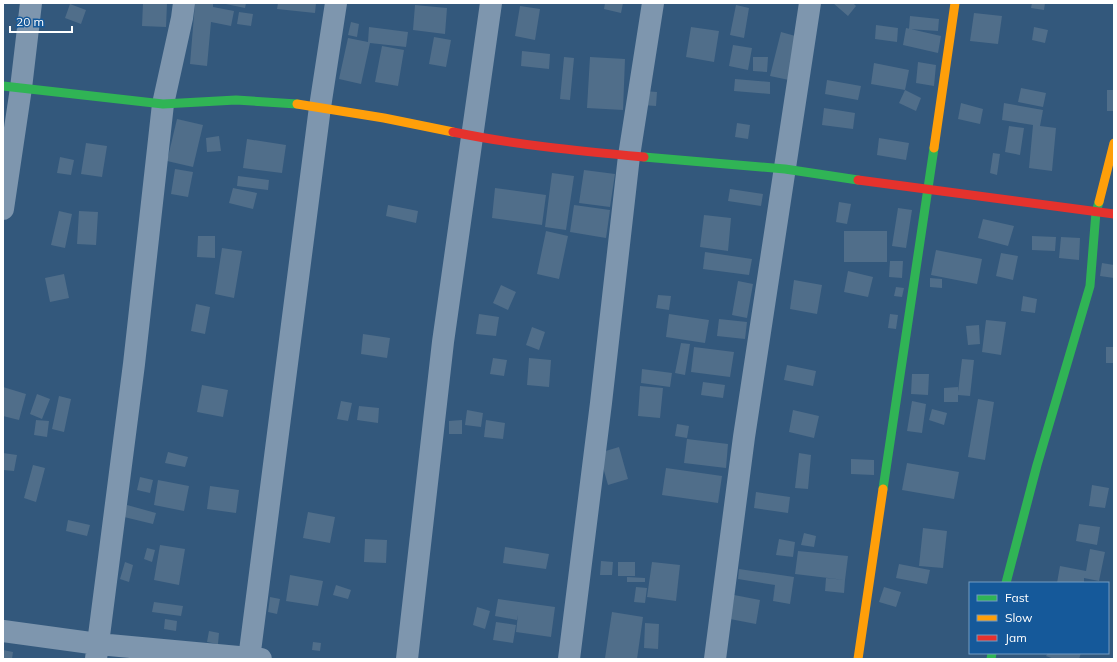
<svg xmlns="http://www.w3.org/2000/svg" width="1117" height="662" font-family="Mulish,sans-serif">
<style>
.building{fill:#506e8a}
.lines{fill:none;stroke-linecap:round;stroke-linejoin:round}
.street{stroke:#7e96ae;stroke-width:22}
.fast{stroke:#30b455;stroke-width:9}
.slow{stroke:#ff9f0a;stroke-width:9}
.jam{stroke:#e5322d;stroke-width:9}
</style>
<rect width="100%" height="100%" fill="#33587c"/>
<path class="building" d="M 143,3 L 167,3 L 166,27 L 142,26 Z
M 195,3 L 213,4 L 213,7 L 234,11 L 231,26 L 211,22 L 207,66 L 190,64 Z
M 221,3 L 246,3 L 245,8 Z
M 278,3 L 316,3 L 315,13 L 277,9 Z
M 605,3 L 623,3 L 621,13 L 604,9 Z
M 833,3 L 853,3 L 856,6 L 848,16 Z
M 1032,3 L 1045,3 L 1044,10 L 1031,8 Z
M 70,4 L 86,10 L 81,24 L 65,18 Z
M 415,5 L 447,8 L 445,34 L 413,30 Z
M 736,5 L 749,8 L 744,38 L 730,35 Z
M 520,6 L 540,9 L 535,40 L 515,36 Z
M 239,12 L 253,14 L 251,26 L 237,24 Z
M 974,13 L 1002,16 L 998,44 L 970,41 Z
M 910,16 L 939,19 L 938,31 L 909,29 Z
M 351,22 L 359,24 L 357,37 L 348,35 Z
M 876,25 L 898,28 L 897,42 L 875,39 Z
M 369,27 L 408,32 L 406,47 L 370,43 L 361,84 L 339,79 L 348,38 L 368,42 Z
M 691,27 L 719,31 L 714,62 L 686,57 Z
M 1034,27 L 1048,30 L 1045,43 L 1032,40 Z
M 906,28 L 941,36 L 938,53 L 903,45 Z
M 781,32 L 799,37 L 789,80 L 770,76 Z
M 434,37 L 451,40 L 446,67 L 429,64 Z
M 733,45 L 752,48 L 748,70 L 729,66 Z
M 382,46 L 404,50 L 398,86 L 375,82 Z
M 522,51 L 550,54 L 549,69 L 521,66 Z
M 564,57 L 574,58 L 570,100 L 560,99 Z
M 590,57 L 625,59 L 623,110 L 587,108 Z
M 753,57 L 768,57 L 767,72 L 753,71 Z
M 918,62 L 936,65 L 934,86 L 916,83 Z
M 874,63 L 909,70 L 905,90 L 871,84 Z
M 735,79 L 770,82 L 770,94 L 734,91 Z
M 827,80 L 861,86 L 858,100 L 825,94 Z
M 1021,88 L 1046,93 L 1043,107 L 1018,102 Z
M 905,90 L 921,98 L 916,111 L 899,103 Z
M 1107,90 L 1114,90 L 1114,111 L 1107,111 Z
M 643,91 L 657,92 L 656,106 L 642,105 Z
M 961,103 L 983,109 L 980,124 L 958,119 Z
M 1004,103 L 1043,110 L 1040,126 L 1056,128 L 1052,171 L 1029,168 L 1033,125 L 1002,120 Z
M 824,108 L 855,113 L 853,129 L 822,125 Z
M 177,119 L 203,125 L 193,167 L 167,161 Z
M 737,123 L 750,125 L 748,139 L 735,137 Z
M 1009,126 L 1024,128 L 1020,155 L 1005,152 Z
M 219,136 L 221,151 L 207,152 L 206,138 Z
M 879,138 L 909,143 L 906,160 L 877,155 Z
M 247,139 L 286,145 L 282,173 L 243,168 Z
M 86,143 L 107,146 L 102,177 L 81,174 Z
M 993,153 L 1000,154 L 997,175 L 990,173 Z
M 60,157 L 74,160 L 71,175 L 57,173 Z
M 175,169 L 193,172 L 188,197 L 171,194 Z
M 584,170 L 615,174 L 610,207 L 579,203 Z
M 552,173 L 574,176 L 566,230 L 545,227 Z
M 238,176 L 269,180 L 268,190 L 237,186 Z
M 233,188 L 257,193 L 253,209 L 229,203 Z
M 495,188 L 546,195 L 542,225 L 492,218 Z
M 730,189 L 763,194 L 761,206 L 728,201 Z
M 839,202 L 851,204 L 847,224 L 836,222 Z
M 388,205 L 418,211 L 416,223 L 386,216 Z
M 574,205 L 610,210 L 606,238 L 570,232 Z
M 898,208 L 912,210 L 906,248 L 892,246 Z
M 59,211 L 72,214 L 65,248 L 51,245 Z
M 79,211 L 98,212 L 96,245 L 77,244 Z
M 704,215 L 731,218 L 728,251 L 700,247 Z
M 983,219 L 1014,226 L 1008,246 L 978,238 Z
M 546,231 L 568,236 L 559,279 L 537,274 Z
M 844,231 L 887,231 L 887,262 L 844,262 Z
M 198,236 L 215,236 L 215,258 L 197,257 Z
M 1032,236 L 1056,237 L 1055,251 L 1032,250 Z
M 1061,237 L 1080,238 L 1079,260 L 1059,258 Z
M 222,248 L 242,251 L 234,298 L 215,294 Z
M 936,250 L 982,259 L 977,284 L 931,275 Z
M 705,252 L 752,259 L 749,275 L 703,269 Z
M 1001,253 L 1018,256 L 1013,280 L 996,276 Z
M 890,261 L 903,261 L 902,278 L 889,277 Z
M 1102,263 L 1114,265 L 1114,278 L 1100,276 Z
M 848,271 L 873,277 L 868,297 L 844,292 Z
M 64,274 L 69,298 L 50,302 L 45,278 Z
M 930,278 L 942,279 L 942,288 L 930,287 Z
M 794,280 L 822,285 L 817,314 L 790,309 Z
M 738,281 L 753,284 L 747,318 L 732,315 Z
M 501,285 L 516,292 L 508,310 L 493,303 Z
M 896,287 L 904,288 L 902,297 L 894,296 Z
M 658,295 L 671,296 L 669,310 L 656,308 Z
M 1023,296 L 1037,299 L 1035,313 L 1021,311 Z
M 196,304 L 210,307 L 205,334 L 191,331 Z
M 479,314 L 499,317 L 496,336 L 476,334 Z
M 669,314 L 709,320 L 705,343 L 666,337 Z
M 890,314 L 898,315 L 896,329 L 888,328 Z
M 719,319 L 747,322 L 745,339 L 717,336 Z
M 986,320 L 1006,322 L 1001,355 L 982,352 Z
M 979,325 L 980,344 L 968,345 L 966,326 Z
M 532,327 L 545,332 L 539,350 L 526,345 Z
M 363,334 L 390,338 L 387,358 L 361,354 Z
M 681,343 L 690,344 L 685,375 L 675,373 Z
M 694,347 L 734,352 L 730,377 L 691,372 Z
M 1106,347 L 1114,347 L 1114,363 L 1106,363 Z
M 493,358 L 507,360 L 504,376 L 490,374 Z
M 529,358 L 551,360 L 549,387 L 527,385 Z
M 962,359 L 974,360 L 970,396 L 958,395 L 958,402 L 944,402 L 944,388 L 958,387 L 958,392 Z
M 787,365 L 816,371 L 813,386 L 784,380 Z
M 642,369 L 672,373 L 670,387 L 641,383 Z
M 912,374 L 929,374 L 928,395 L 911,394 Z
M 703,382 L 725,385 L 723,398 L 701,395 Z
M 202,385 L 228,390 L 223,417 L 197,412 Z
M 640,386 L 663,388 L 660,418 L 638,416 Z
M 3,387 L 26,394 L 19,420 L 3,416 Z
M 37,394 L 50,399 L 42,419 L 30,414 Z
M 59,396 L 71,399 L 64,432 L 52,429 Z
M 978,399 L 994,402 L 985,460 L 968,457 Z
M 341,401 L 352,403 L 348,421 L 337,419 Z
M 912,401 L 926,404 L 922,433 L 907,431 Z
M 359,406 L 379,408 L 378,423 L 357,420 Z
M 932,409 L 947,413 L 944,425 L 929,420 Z
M 467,410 L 483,413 L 481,427 L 465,425 Z
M 793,410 L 819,416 L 814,438 L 789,432 Z
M 36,420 L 49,421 L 47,437 L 34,435 Z
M 462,420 L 462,434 L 449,434 L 449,421 Z
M 486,420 L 505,423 L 503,439 L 484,437 Z
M 677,424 L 689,426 L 687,438 L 675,436 Z
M 687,439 L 728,444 L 726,468 L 684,463 Z
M 619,447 L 628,479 L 608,485 L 599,453 Z
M 168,452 L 188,457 L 185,467 L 165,463 Z
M 3,453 L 17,455 L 14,471 L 3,470 Z
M 799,453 L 811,455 L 808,489 L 795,488 Z
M 851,459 L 874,460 L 874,475 L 851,474 Z
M 907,463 L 959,472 L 954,499 L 902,490 Z
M 33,465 L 45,468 L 36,502 L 24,498 Z
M 666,468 L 722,476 L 718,503 L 662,495 Z
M 140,477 L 153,480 L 150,493 L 137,490 Z
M 158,480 L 189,486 L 184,511 L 154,505 Z
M 1092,485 L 1109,488 L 1105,508 L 1089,506 Z
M 210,486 L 239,490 L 236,513 L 207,509 Z
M 756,492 L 790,497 L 788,513 L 754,508 Z
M 127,505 L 156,513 L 153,524 L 124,517 Z
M 308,512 L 335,517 L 330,543 L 303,538 Z
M 68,520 L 90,525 L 87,536 L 66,531 Z
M 1079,524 L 1100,527 L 1097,545 L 1076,541 Z
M 923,528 L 947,531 L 943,568 L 919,566 Z
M 804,533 L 816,536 L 814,547 L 801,545 Z
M 365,539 L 387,540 L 386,563 L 364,562 Z
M 779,539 L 795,542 L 793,557 L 776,555 Z
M 160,545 L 185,549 L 179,585 L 154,580 Z
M 505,547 L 549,554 L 546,569 L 503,563 Z
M 147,548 L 155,550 L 152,562 L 144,559 Z
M 1090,549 L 1105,552 L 1099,581 L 1084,578 L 1084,583 L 1057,583 L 1060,566 L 1086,571 Z
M 798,551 L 848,556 L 845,580 L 795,574 Z
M 601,561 L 613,562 L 612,575 L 600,575 Z
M 125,562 L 133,565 L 129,582 L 120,579 Z
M 618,562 L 635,562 L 635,576 L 618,576 Z
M 652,562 L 680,565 L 676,601 L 647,597 Z
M 899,564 L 930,570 L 927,584 L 896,578 Z
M 739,569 L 794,577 L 790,604 L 773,601 L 775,585 L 738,579 Z
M 290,575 L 323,581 L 318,606 L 286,601 Z
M 627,577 L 645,578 L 645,582 L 627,582 Z
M 826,578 L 845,580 L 844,593 L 825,591 Z
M 336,585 L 351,590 L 348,599 L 333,595 Z
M 636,587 L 647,588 L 645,603 L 634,602 Z
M 884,587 L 901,592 L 896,607 L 879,602 Z
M 734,595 L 760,600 L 756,624 L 730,619 Z
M 270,597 L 280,599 L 277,614 L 268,612 Z
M 498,599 L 555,607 L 551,637 L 516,632 L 518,615 L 517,620 L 495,616 Z
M 154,602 L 183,606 L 181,616 L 152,612 Z
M 477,607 L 490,611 L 485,629 L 473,625 Z
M 612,612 L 643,617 L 637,659 L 614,659 L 605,658 Z
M 165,619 L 177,621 L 176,631 L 164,629 Z
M 496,622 L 516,625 L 513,643 L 493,640 Z
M 645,623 L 659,624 L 658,649 L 644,648 Z
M 209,631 L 219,633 L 218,644 L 207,642 Z
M 313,642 L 321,643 L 320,651 L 312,650 Z
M 3,650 L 13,652 L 12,659 L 3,659 Z
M 1048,653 L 1081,653 L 1079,659 L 1054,659 L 1046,656 Z"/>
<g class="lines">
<path class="street" d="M 3,209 L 21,88 L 31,3
M 3,631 L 98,644 L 261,659
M 96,659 L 134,364 L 163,104 L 182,18 L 184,3
M 249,659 L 320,107 L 336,3
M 407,659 L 443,342 L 491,3
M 569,659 L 601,403 L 629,156 L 653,3
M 715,659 L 744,437 L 810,3"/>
<path class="fast" d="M 3,86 L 163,104 L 236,100 L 297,104
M 644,157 L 785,169 L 858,180
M 883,489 L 934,148
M 1006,583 L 1037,465 L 1090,286 L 1096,212 L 1099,202
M 991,659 L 992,653"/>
<path class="slow" d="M 297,104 L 384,118 L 453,132
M 934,148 L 955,3
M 1099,202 L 1114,143
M 858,659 L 883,489"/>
<path class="jam" d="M 453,132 C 516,145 580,151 644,157
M 858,180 L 1114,214"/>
</g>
<rect width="1117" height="662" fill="none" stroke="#ffffff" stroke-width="8"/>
<rect x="969" y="582" width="140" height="72" fill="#15599a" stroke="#739bc2"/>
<rect x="977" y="595" width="20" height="6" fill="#30b455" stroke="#739bc2"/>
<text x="1005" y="602" font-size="12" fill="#ffffff">Fast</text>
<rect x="977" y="615" width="20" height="6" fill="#ff9f0a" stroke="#739bc2"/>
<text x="1005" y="622" font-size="12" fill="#ffffff">Slow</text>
<rect x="977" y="635" width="20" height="6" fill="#e5322d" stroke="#739bc2"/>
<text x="1005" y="642" font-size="12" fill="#ffffff">Jam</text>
<path d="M10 26v6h62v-6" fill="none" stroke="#ffffff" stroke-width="2"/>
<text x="16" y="26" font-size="12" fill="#ffffff" stroke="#15599a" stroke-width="3" paint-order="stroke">20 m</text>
</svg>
